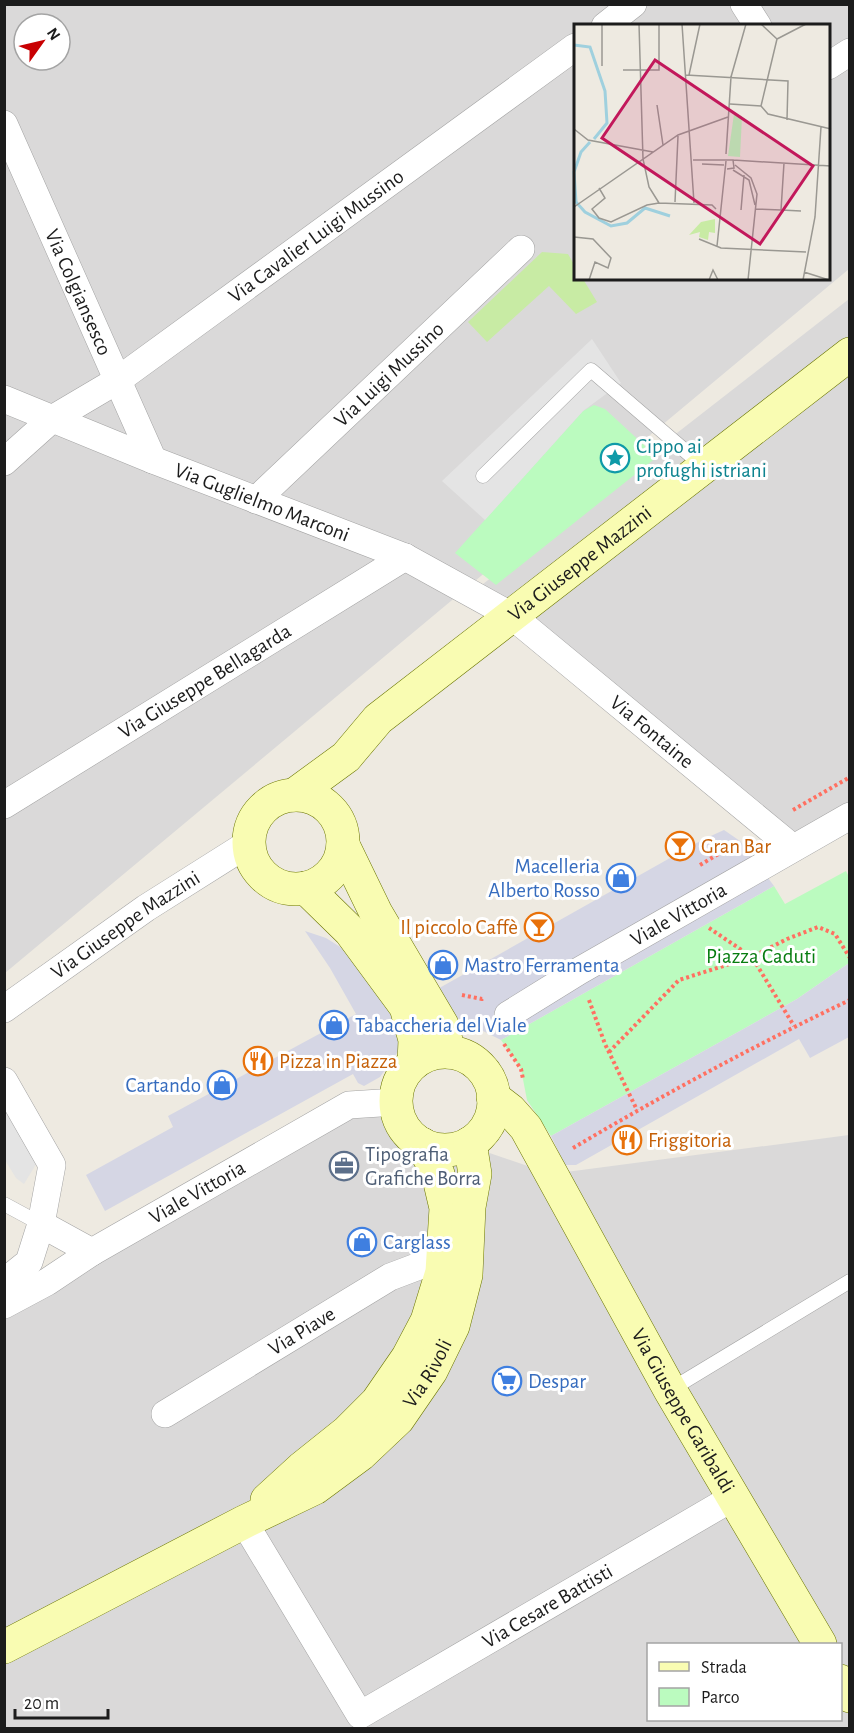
<svg xmlns="http://www.w3.org/2000/svg" width="854" height="1733" viewBox="0 0 854 1733" font-family="'Alegreya Sans',sans-serif">
  <style>
    .residential { fill: #dad9d9; fill-rule: evenodd }
    .grass { fill: #c8eba4 }
    .park { fill: #bbfbbf }
    .parking { fill: #e4e4e4 }
    .plaza { fill: #d5d6e4 }
    .lines { fill: none; stroke-linecap: round; stroke-linejoin: round }
    .lane-casing { stroke: #a3a3a3; stroke-width: 15 }
    .street-casing { stroke: #a3a3a3; stroke-width: 28 }
    .secondary-casing { stroke: #6a7501; stroke-width: 34 }
    .path { stroke: #ff7061; stroke-width: 4; stroke-dasharray: 3 3; stroke-linecap: butt }
    .lane { stroke: #fff; stroke-width: 14 }
    .street { stroke: #fff; stroke-width: 27 }
    .secondary { stroke: #f9fcb2; stroke-width: 33 }
    .labels { text-anchor: middle; stroke-width: 6; stroke-linejoin: round; paint-order: stroke }
    .street-label { font-size: 21px; fill: #1c1c1c; stroke: #fff }
    .culture-label { font-size: 21px; fill: #0d838f; stroke: #fff; text-anchor: start }
    .food-label { font-size: 21px; fill: #c56008; stroke: #fff; text-anchor: start }
    .shop-label { font-size: 21px; fill: #366cbe; stroke: #fff; text-anchor: start }
    .park-label { font-size: 21px; fill: #077d10; stroke: #fff }
    .service-label { font-size: 21px; fill: #4e5e75; stroke: #fff; text-anchor: start }
    .inset-river { fill: none; stroke: #9fd0de; stroke-width: 3 }
    .inset-road { fill: none; stroke: #9a9892; stroke-width: 1.5 }
    .view { fill: #c2185b; fill-opacity: 0.15; stroke: #c2185b; stroke-width: 3 }
    .inset-edge { fill: none; stroke: #1c1c1c; stroke-width: 3 }
  </style>
  <rect width="100%" height="100%" fill="#eeeae1"/>
  <!-- residential -->
  <g class="residential">
    <path d="M5,5H849V269L5,973ZM24,24H60V60H24ZM575,26H828V279H575Z"/>
    <path d="M849,299V816L793,848L483,584Z"/>
    <path d="M349,1105L551,1174L849,1135V1728H5V1317ZM648,1644H840V1720H648Z"/>
  </g>
  <!-- grass -->
  <path class="grass" d="M542,252L568,254L575,266V279H583L597,302L576,314L549,286L487,342L468,322Z"/>
  <!-- park -->
  <g class="park">
    <path d="M594,405L605,409L657,457L496,585L455,553L583,411Z"/>
    <path d="M846,871L849,877V963L797,999L551,1136L527,1100L521,1069L501,1040L774,886L785,904Z"/>
  </g>
  <!-- parking -->
  <g class="parking">
    <path d="M592,339L621,383L583,411L485,520L442,481Z"/>
    <path d="M5,1099L38,1161L24,1184L16,1178L5,1160Z"/>
  </g>
  <!-- plaza -->
  <g class="plaza">
    <path d="M724,830L740,841L774,886L501,1040L455,1017L434,991L702,840Z"/>
    <path d="M305,931L326,938L356,957L388,1004L398,1027L399,1050L380,1077L364,1086L358,1083L353,1074L105,1211L86,1175L173,1127L168,1116L356,1014L330,968Z"/>
    <path d="M849,963V1037L810,1058L799,1039L576,1165H565L551,1136L797,999Z"/>
  </g>
  <g class="lines">
    <!-- lane casing -->
    <g class="lane-casing">
      <g id="lane">
        <path d="M483,476L591,370L704,467"/>
        <path d="M4,1204L41,1224"/>
        <path d="M670,1390L850,1281"/>
      </g>
    </g>
    <!-- street casing -->
    <g class="street-casing">
      <g id="street">
        <path d="M744,4L758,26"/>
        <path d="M605,26L633,4"/>
        <path d="M828,66L850,52"/>
        <path id="s1" d="M4,124L153,460"/>
        <path id="s2" d="M4,399L153,460L405,557L512,616L793,848"/>
        <path id="s3" d="M4,462L52,419L118,380L575,47"/>
        <path id="s4" d="M256,500L521,249"/>
        <path id="s5" d="M4,805L405,557"/>
        <path id="s6" d="M4,1009L146,908L249,843"/>
        <path id="s7" d="M508,1015L579,971L850,816"/>
        <path d="M4,1081L52,1165L41,1224L29,1262L4,1282"/>
        <path d="M41,1224L92,1252"/>
        <path id="s8" d="M4,1305L47,1282L92,1252L349,1105L396,1102"/>
        <path id="s9" d="M165,1414L390,1277L443,1257"/>
        <path id="s10" d="M244,1522L360,1715L734,1497"/>
      </g>
    </g>
    <!-- secondary casing -->
    <g class="secondary-casing">
      <g id="secondary">
        <path id="s11" d="M294,795L346,757L378,719L850,354"/>
        <circle cx="296" cy="842" r="47"/>
        <path d="M343,845L376,913L442,1025L449,1052"/>
        <path d="M306,888L350,931L406,1007L415,1040L414,1062"/>
        <circle cx="445" cy="1101" r="49"/>
        <path id="s12" d="M493,1097L510,1110L526,1128L670,1390L820,1644"/>
        <path d="M267,1500L302,1468L347,1432L377,1402L408,1357L427,1321L442,1272L446,1208L438,1174L422,1144"/>
        <path id="s13" d="M4,1647L244,1522L315,1488L361,1454L398,1419L431,1371L453,1326L466,1275L469,1207L475,1174L470,1143"/>
        <path d="M840,1681L850,1696"/>
      </g>
    </g>
    <!-- path -->
    <g class="path">
      <path d="M793,810L850,777"/>
      <path d="M700,865L740,841"/>
      <path d="M709,928L752,957L794,1026"/>
      <path d="M462,995L482,999L484,997"/>
      <path d="M589,1000L605,1044L637,1110"/>
      <path d="M504,1044L521,1069L523,1079"/>
      <path d="M609,1052L679,980L752,957L787,939L818,927L835,934L850,958"/>
      <path d="M573,1148C663,1095 755,1045 850,1000"/>
    </g>
    <!-- lane -->
    <use href="#lane" class="lane"/>
    <!-- street -->
    <use href="#street" class="street"/>
    <!-- secondary -->
    <use href="#secondary" class="secondary"/>
  </g>
  <!-- icons -->
  <defs>
    <g id="sight-ring" transform="scale(1.5)"><circle r="9.5" fill="#fff" stroke="#0f9aa8" stroke-width="1.5"/><path d="M0-6L1.8-2.2L6-1.7L2.9 1.2L3.7 5.4L0 3.3L-3.7 5.4L-2.9 1.2L-6-1.7L-1.8-2.2Z" fill="#0f9aa8"/></g>
    <g id="bar-ring" transform="scale(1.5)"><circle r="9.5" fill="#fff" stroke="#e8710a" stroke-width="1.5"/><path d="M-6-5H6L.8 .8V4.5H3.5V6h-7V4.5H-.8V.8Z" fill="#e8710a"/></g>
    <g id="shop-ring" transform="scale(1.5)"><circle r="9.5" fill="#fff" stroke="#3f7fe0" stroke-width="1.5"/><path d="M-5-2.5h2.3a2.7 3.5 0 0 1 5.4 0H5L5.5 6h-11ZM-1.5-2.5h3a1.5 2.3 0 0 0-3 0Z" fill="#3f7fe0"/></g>
    <g id="restaurant-ring" transform="scale(1.5)"><circle r="9.5" fill="#fff" stroke="#e8710a" stroke-width="1.5"/><path d="M-5-6h1v4h1v-4h1v4h1v-4h1v5L-1.5 .5V6h-2V.5L-5-1ZM5-6V6H3V1.5H1.5Q1.5-4 5-6Z" fill="#e8710a"/></g>
    <g id="office-ring" transform="scale(1.5)"><circle r="9.5" fill="#fff" stroke="#5c6f8a" stroke-width="1.5"/><path d="M-6-3h4V-5.5h4V-3h4V5H-6ZM-1-4.5V-3h2v-1.5ZM-6 0V1H6V0Z" fill="#5c6f8a"/></g>
    <g id="supermarket-ring" transform="scale(1.5)"><circle r="9.5" fill="#fff" stroke="#3f7fe0" stroke-width="1.5"/><path d="M-6-5.5h2.5l.6 2H6L4.5 2H-2.5L-4.4-4H-6ZM-1.5 3.2a1.3 1.3 0 1 0 .1 0ZM3 3.2a1.3 1.3 0 1 0 .1 0Z" fill="#3f7fe0"/></g>
  </defs>
  <g fill-rule="evenodd">
    <use href="#sight-ring" x="615" y="458"/>
    <use href="#bar-ring" x="680" y="846"/>
    <use href="#shop-ring" x="621" y="878"/>
    <use href="#bar-ring" x="539" y="927"/>
    <use href="#shop-ring" x="443" y="965"/>
    <use href="#shop-ring" x="334" y="1025"/>
    <use href="#restaurant-ring" x="258" y="1061"/>
    <use href="#shop-ring" x="222" y="1085"/>
    <use href="#restaurant-ring" x="627" y="1140"/>
    <use href="#office-ring" x="344" y="1166"/>
    <use href="#shop-ring" x="362" y="1242"/>
    <use href="#supermarket-ring" x="507" y="1381"/>
  </g>
  <g class="labels">
    <!-- street labels -->
    <g class="street-label">
      <text dy="7" stroke="none"><textPath href="#s3" startOffset="386">Via Cavalier Luigi Mussino</textPath></text>
      <text dy="7" stroke="none"><textPath href="#s1" startOffset="184">Via Colgiansesco</textPath></text>
      <text dy="7" stroke="none"><textPath href="#s4" startOffset="183">Via Luigi Mussino</textPath></text>
      <text dy="7" stroke="none"><textPath href="#s2" startOffset="278">Via Guglielmo Marconi</textPath></text>
      <text dy="7" stroke="none"><textPath href="#s11" startOffset="369">Via Giuseppe Mazzini</textPath></text>
      <text dy="7" stroke="none"><textPath href="#s5" startOffset="236">Via Giuseppe Bellagarda</textPath></text>
      <text dy="7" stroke="none"><textPath href="#s2" startOffset="735">Via Fontaine</textPath></text>
      <text dy="7" stroke="none"><textPath href="#s7" startOffset="198">Viale Vittoria</textPath></text>
      <text dy="7" stroke="none"><textPath href="#s6" startOffset="148">Via Giuseppe Mazzini</textPath></text>
      <text dy="7" stroke="none"><textPath href="#s8" startOffset="224">Viale Vittoria</textPath></text>
      <text dy="7" stroke="none"><textPath href="#s9" startOffset="160">Via Piave</textPath></text>
      <text dy="7" stroke="none"><textPath href="#s13" startOffset="512">Via Rivoli</textPath></text>
      <text dy="7" stroke="none"><textPath href="#s12" startOffset="369">Via Giuseppe Garibaldi</textPath></text>
      <text dy="7" stroke="none"><textPath href="#s10" startOffset="442">Via Cesare Battisti</textPath></text>
    </g>
    <!-- culture labels -->
    <g class="culture-label">
      <text x="636" y="453">Cippo ai<tspan x="636" dy="24">profughi istriani</tspan></text>
    </g>
    <!-- food labels -->
    <g class="food-label">
      <text x="701" y="853">Gran Bar</text>
      <text x="518" y="934" text-anchor="end">Il piccolo Caffè</text>
      <text x="279" y="1068">Pizza in Piazza</text>
      <text x="648" y="1147">Friggitoria</text>
    </g>
    <!-- shop labels -->
    <g class="shop-label">
      <text x="600" y="873" text-anchor="end">Macelleria<tspan x="600" dy="24">Alberto Rosso</tspan></text>
      <text x="464" y="972">Mastro Ferramenta</text>
      <text x="355" y="1032">Tabaccheria del Viale</text>
      <text x="201" y="1092" text-anchor="end">Cartando</text>
      <text x="383" y="1249">Carglass</text>
      <text x="528" y="1388">Despar</text>
    </g>
    <!-- park labels -->
    <g class="park-label">
      <text x="761" y="963">Piazza Caduti</text>
    </g>
    <!-- service labels -->
    <g class="service-label">
      <text x="365" y="1161">Tipografia<tspan x="365" dy="24">Grafiche Borra</tspan></text>
    </g>
  </g>
  <!-- overview -->
  <g transform="translate(574 24)">
    <rect width="256" height="256" fill="#eeeae1"/>
    <path d="M141,195V209L135,208L134,216L125,213L126,208L115,211L127,198Z" fill="#c8eba4"/>
    <path d="M160,90L168,92L166,133L154,132Z" fill="#bbfbbf"/>
    <path class="inset-river" d="M0,21L16,23L31,67L33,99L20,115M16,118L7,128L0,148L2,178L11,188L37,202L53,199L71,184L96,192"/>
    <path class="inset-road" d="M28,0V42M65,0L69,135L75,163L85,179M108,0L120,179M187,0L203,15M203,15L232,0M49,46H85V0M112,51L214,57L213,96M115,51L126,0M156,80L187,82L194,90L257,105M83,81L89,121M187,82L203,15M0,105L14,116L79,128M152,130L157,53L172,0M119,136H159L160,144L153,145M159,136L257,142M128,140L150,141M161,141L177,154L183,170L174,256M159,146L175,156L181,181M25,164L31,174L18,185L25,194L37,198L73,181L85,179L138,181L142,185M101,178L104,112M0,183L104,111L154,93M182,185L207,186L210,139M167,186L170,151M207,186L227,187M0,213L19,215L37,234L34,244L21,238L15,256M125,215L147,224L232,228M143,222L152,137M230,248L255,256M135,256L139,246L144,256M229,256L241,193L247,103"/>
    <path class="view" d="M81,36L239,142L186,220L28,114Z"/>
    <rect width="256" height="256" class="inset-edge"/>
  </g>
  <!-- border -->
  <rect width="854" height="1733" fill="none" stroke="#1c1c1c" stroke-width="12"/>
  <!-- legend -->
  <rect x="647" y="1643" width="195" height="78" fill="#ffffff" stroke="#a4a4a4" stroke-width="1.5"/>
  <rect x="659" y="1662" width="30" height="9" fill="#f9fcb2" stroke="#a4a4a4" stroke-width="1.5"/>
  <text x="701" y="1673" font-size="18" fill="#1c1c1c">Strada</text>
  <rect x="659" y="1688" width="30" height="18" fill="#bbfbbf" stroke="#a4a4a4" stroke-width="1.5"/>
  <text x="701" y="1703" font-size="18" fill="#1c1c1c">Parco</text>
  <!-- north arrow -->
  <g transform="translate(42 42) rotate(56)"><circle r="28" fill="#ffffff" stroke="#a4a4a4" stroke-width="1.5"/>
  <path d="M0-4.5L10 22L0 15L-10 22Z" fill="#c80002"/>
  <text y="-9" font-size="16" font-weight="bold" text-anchor="middle" fill="#1c1c1c">N</text>
  </g>
  <!-- scale -->
  <path d="M15 1709v9h93v-9" fill="none" stroke="#1c1c1c" stroke-width="3"/>
  <text x="24" y="1709" font-size="18" fill="#1c1c1c" stroke="#ffffff" stroke-width="4.5" paint-order="stroke">20 m</text>
</svg>
